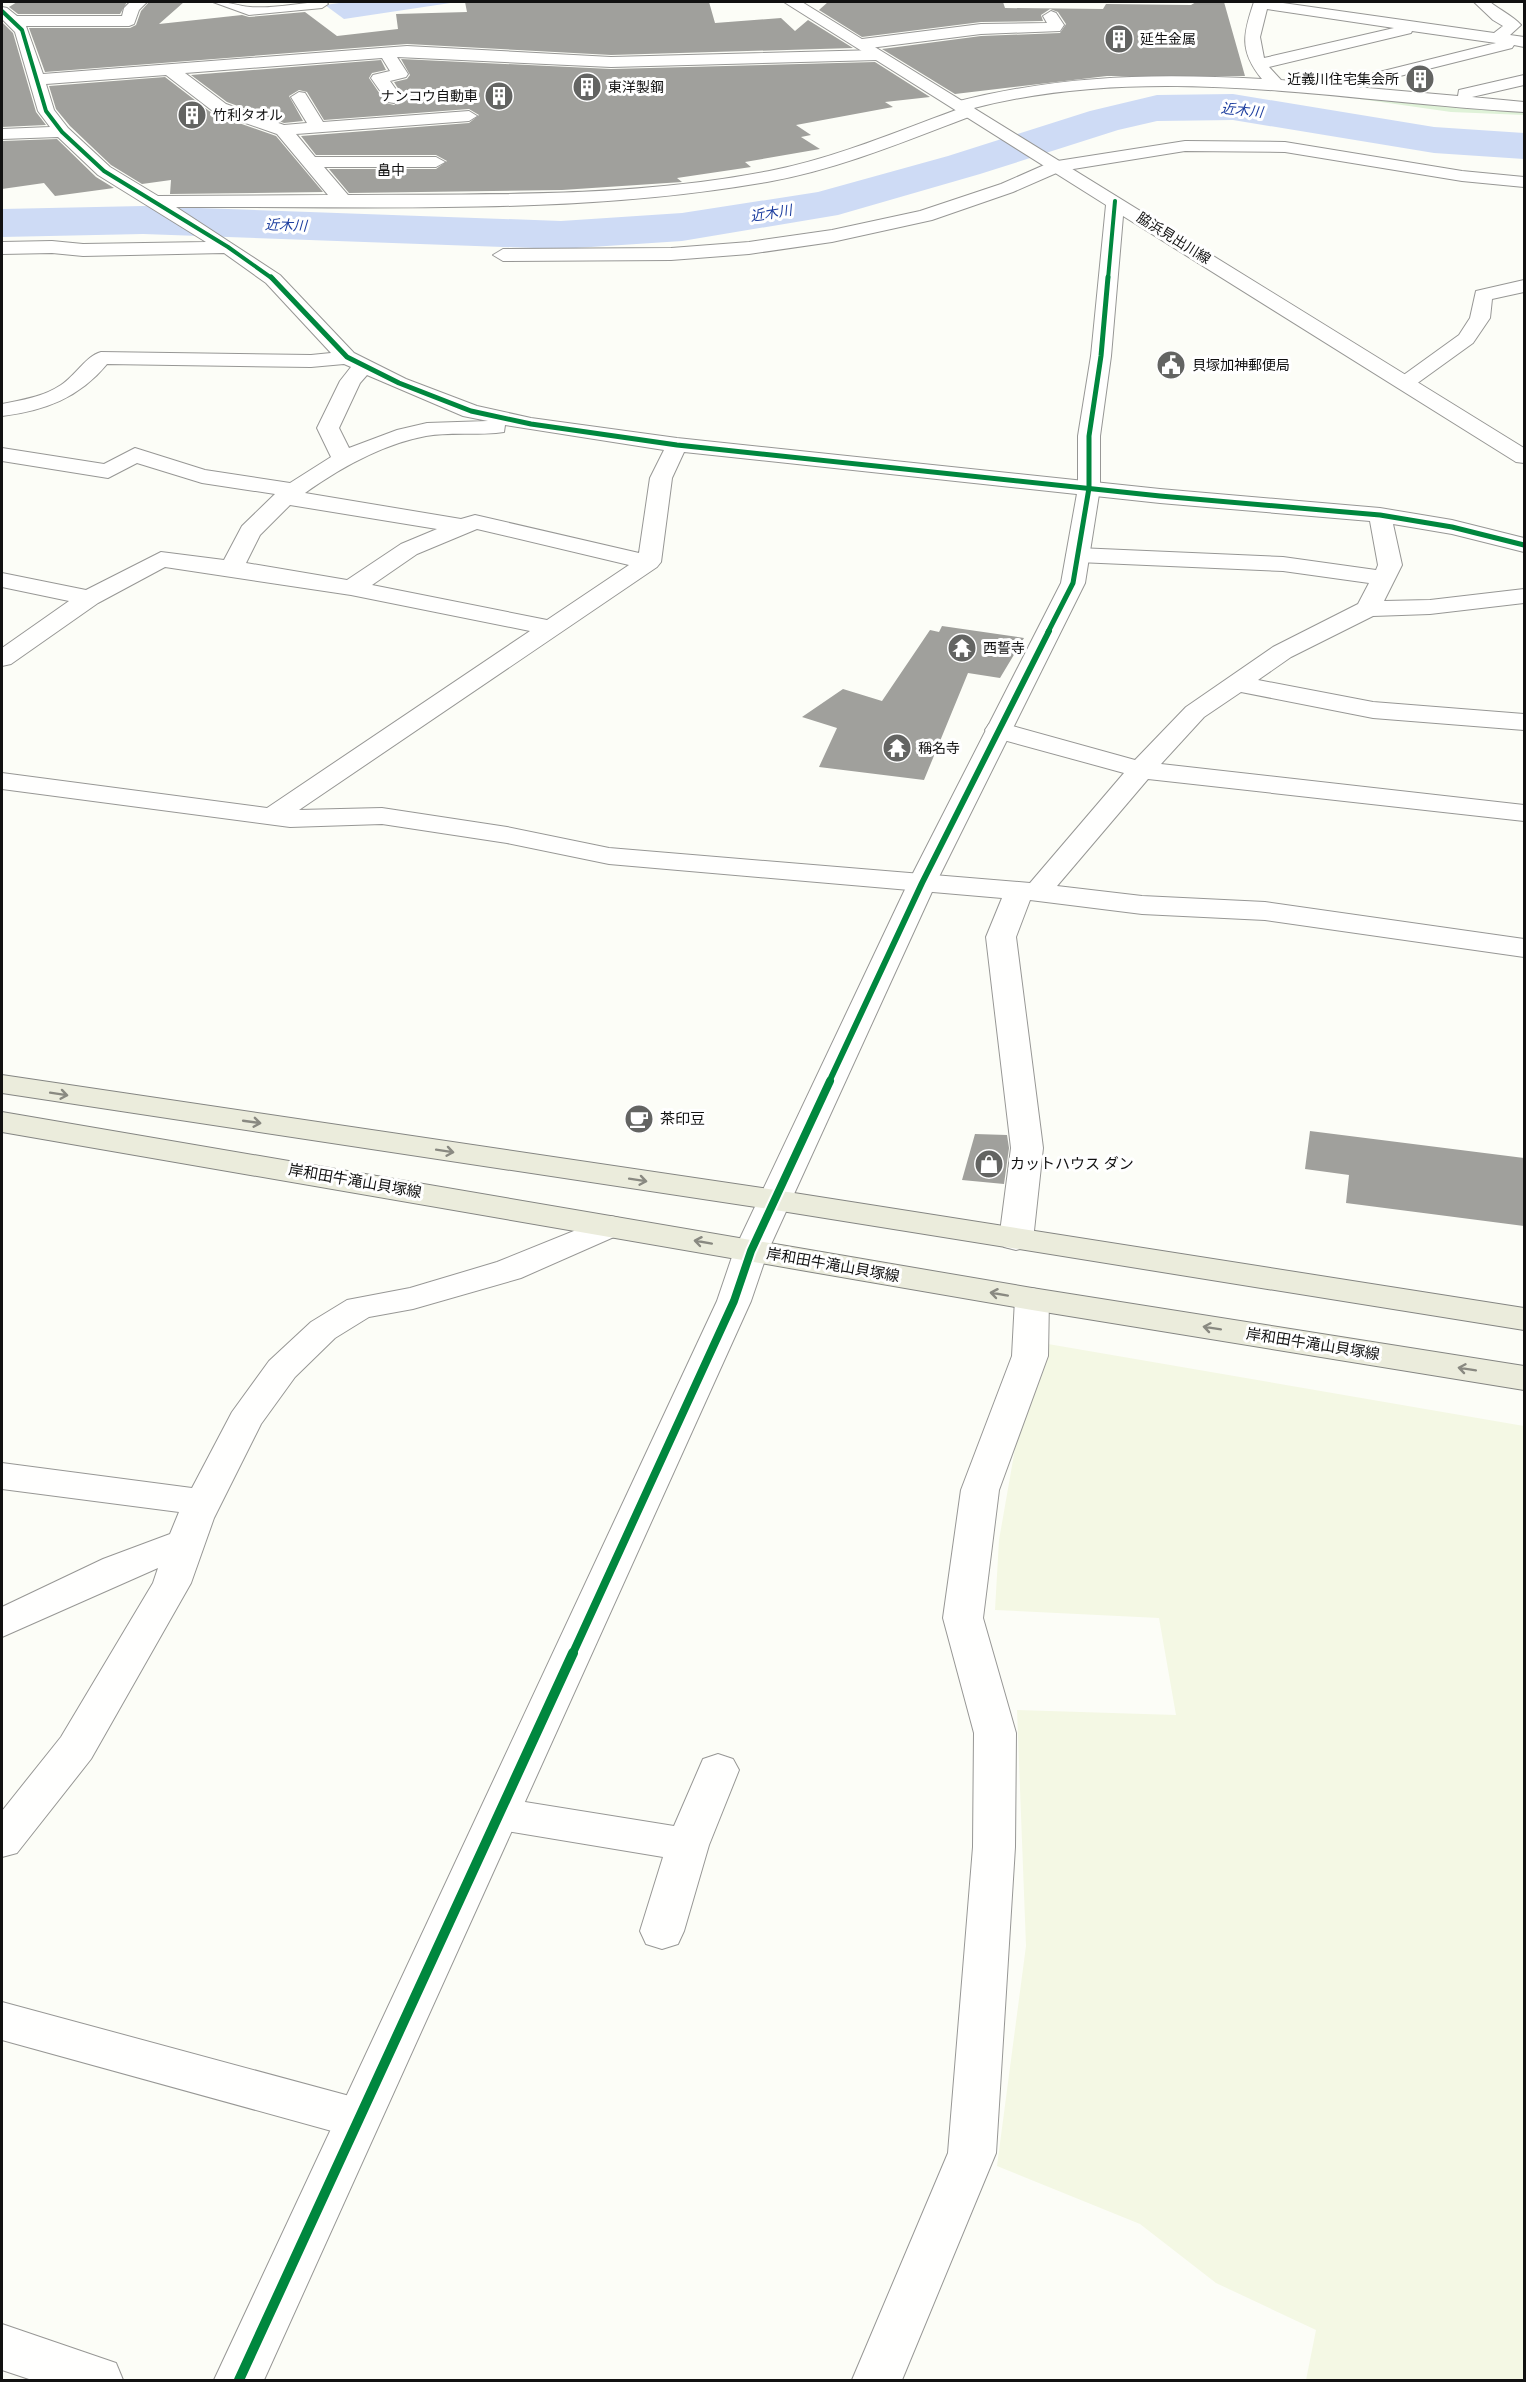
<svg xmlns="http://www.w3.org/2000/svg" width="1526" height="2382" viewBox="0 0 1526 2382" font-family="'Playfair Display','Noto Sans JP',serif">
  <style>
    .farmland { fill: #f4f8e4 }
    .green { fill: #dff2d8 }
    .water { fill: #cedbf5 }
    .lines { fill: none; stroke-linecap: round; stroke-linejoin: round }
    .river { fill: #cedbf5; fill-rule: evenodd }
    .building { fill: #a0a09c }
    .service-casing { stroke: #979795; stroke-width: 2 }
    .minor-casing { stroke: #979795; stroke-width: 2 }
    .tertiary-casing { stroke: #979795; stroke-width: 2 }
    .primary-casing { stroke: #848582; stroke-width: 2 }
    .service { fill: #fffffe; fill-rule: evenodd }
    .minor { fill: #fffffe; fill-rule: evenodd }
    .tertiary { fill: #fffffe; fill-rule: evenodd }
    .primary { fill: #ebecdc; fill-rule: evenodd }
    .cycleway-far4-casing { stroke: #fff; stroke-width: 6 }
    .cycleway-far3-casing { stroke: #fff; stroke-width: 8 }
    .cycleway-far2-casing { stroke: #fff; stroke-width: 9 }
    .cycleway-far1-casing { stroke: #fff; stroke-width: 12 }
    .cycleway-casing { stroke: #fff; stroke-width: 14 }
    .cycleway-far4 { stroke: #00873e; stroke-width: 4 }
    .cycleway-far3 { stroke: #00873e; stroke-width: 5 }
    .cycleway-far2 { stroke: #00873e; stroke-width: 6 }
    .cycleway-far1 { stroke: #00873e; stroke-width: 8 }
    .cycleway { stroke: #00873e; stroke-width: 10 }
    .oneway { stroke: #898981 }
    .labels { text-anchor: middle; stroke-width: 6; stroke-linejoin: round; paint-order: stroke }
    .far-poi-label { font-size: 14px; fill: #111; stroke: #fff; text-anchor: start }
    .far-water-label { font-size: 14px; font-style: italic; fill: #1d3e9f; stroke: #fff }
    .far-neighbourhood-label { font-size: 14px; fill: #111; stroke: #fff }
    .far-street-label { font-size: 14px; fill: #111; stroke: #fff }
    .poi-label { font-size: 15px; fill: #111; stroke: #fff; text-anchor: start }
    .street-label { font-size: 15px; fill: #111; stroke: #fff }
  </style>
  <rect width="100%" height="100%" fill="#fcfdf7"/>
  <!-- farmland -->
  <path class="farmland" d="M1048,1344L1524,1426V2380H1306L1316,2330L1216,2283L1140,2224L997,2166L1026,1946L1017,1710L1176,1715L1159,1618L995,1610L999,1540L1016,1443Z"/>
  <!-- green -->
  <path class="green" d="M1332,95L1524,109V115L1451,112Z"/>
  <!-- water -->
  <path class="water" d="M346,2H457L344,19L325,5Z"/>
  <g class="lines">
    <!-- river -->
    <path class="river" d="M1233,94L1434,127L1524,133V159L1434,153L1233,120L1157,121L1118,130L980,174L838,215L682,241L561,249L143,234L2,237V209L143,206L561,221L682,213L818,192L948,156L1090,111L1157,95Z"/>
  </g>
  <!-- building -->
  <g class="building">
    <path d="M17,2H127L120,14H18L9,7Z"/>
    <path d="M149,2H184L159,24L242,15L249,17L305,12L337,36L398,29L396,14L467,12L465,2H709L715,23L781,18L795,31L808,20L853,48L611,55L407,44L45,72L29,28H130L136,25L141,11Z"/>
    <path d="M828,2H1003L1005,8L1103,9L1106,4L1191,5L1196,2H1224L1245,76H1107L955,94L882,49L981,36L1060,33L1066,24L1058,12L1050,9L1041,15L1043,21L981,22L862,37L819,10Z"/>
    <path d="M2,22L13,33L36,112L46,125L2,127Z"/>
    <path d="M401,59L611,69L875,62L930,97L885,102L893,107L796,125L811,135L801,137L820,149L745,162L751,167L677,178L682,182L562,190L349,193L329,169H436L447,161L436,155H316L301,136L469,123L479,115L469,109L324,120L307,92L299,90L289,96L303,121L284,123L227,102L191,75L381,60L386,70L372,73L369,78L386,103L394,105L404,98L394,82L407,79L410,75Z"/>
    <path d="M165,77L213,114L276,136L323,192L170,194L171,180L142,184L111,165L70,126L56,109L49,86Z"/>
    <path d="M57,139L96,177L114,188L55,196L44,183L2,189V141Z"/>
    <path d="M942,626L1024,638L1000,678L968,673L924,780L819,767L837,728L802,717L843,689L882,701L930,630L939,632Z"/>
    <path d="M1310,1131L1524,1158V1226L1346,1203L1349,1175L1305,1169Z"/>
    <path d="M975,1134L1007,1135L1009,1148L1004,1184L962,1180Z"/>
  </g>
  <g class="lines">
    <!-- service casing -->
    <g class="service-casing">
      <path id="service" d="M213,2C227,1 237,6 250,7C275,9 301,2 326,2L328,4L322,8L249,15Z"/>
    </g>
    <!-- minor casing -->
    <g class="minor-casing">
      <g id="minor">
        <path d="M130,2H147L139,10L134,24L129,26H26L43,74L407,46L611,57L878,50L886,55L878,60L611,67L397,57L408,74L406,77L390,81L402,98L394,103L388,102L371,78L373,75L390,71L382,58L185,73L226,104L284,125L307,123L291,97L299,92L305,93L323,122L469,111L477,116L469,121L296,134L315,157H436L445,162L436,167H324L348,195C489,194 635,198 774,170C837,157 896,132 956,110L953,106L955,102C1062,75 1152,73 1262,79C1239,51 1243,34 1254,2H1276L1494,33L1503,26L1493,20L1474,2H1490C1500,10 1513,16 1521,25L1510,35L1524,37V47L1514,45L1512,48L1356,87L1458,96L1459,90L1524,75V85L1472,97L1524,102V112C1341,102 1156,61 974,108L976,111L974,115C908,140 842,168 772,181C577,216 374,206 176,207L280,275L354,353L406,379L477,406L531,418L677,438L1160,489L1380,508L1452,520L1524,538V552L1452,534L1393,524L1402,565L1384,601L1430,600L1524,589V603L1430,614L1373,616L1291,657L1258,680L1373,702L1524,714V730L1373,718L1241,692L1204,717L1161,764L1524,805V821L1148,779L1057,886L1142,896L1265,902L1524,939V957L1265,920L1142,914L1030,900L1016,937L1043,1148L1033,1240L1028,1247L1016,1250L1004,1247L999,1240L1011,1148L986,937L1002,898L609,864L507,843L382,824L290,827L2,789V773L267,808L530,631L351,595L165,567L98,603L11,664L2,666V648L69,601L2,587V573L86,590L161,552L224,560L242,526L275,494L202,483L137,463L108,478L2,461V448L104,464L135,448L205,470L290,483L331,457L317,428L340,381L351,367L344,364L311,367L107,364C79,398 44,411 2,416V404C22,400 43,397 61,385C75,376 86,356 101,352L311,355L331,353L266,283L224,253L83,256L52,253L2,254V242L52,241L83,244L206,242L98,175L58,137L2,139V129L50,127L38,111L15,32L2,19V7L7,8L17,16H122L124,8ZM1267,9L1394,28L1264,58L1260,37ZM1412,31L1496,43L1343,81L1342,86L1281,80L1269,67L1411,33ZM166,75L214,112L277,134L328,195L158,196L110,167L68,128L54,110L46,84ZM367,375L463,416L488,421L427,423L397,430L349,448L339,428L360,383ZM505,425L664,450L650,478L639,553L475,515L461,519L305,493C340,468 383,444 426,436C449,432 473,435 496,433L504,432ZM684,452L1160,503L1370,521L1378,565L1376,570L1283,557L1078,548L1070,550L1066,555L1070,560L1078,562L1283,571L1369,583L1358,604L1273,647L1186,707L1135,760L998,722L989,724L985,730L989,736L1124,773L1030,883L609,848L507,827L382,808L299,810L657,567L661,562L672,478ZM290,505L437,529L401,544L347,580L246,563L260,535ZM477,529L629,565L547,620L372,585L417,554Z"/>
        <path d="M1051,11L1056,13L1064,25L1060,31L981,34L862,49L854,44L862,39L981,24L1047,23L1043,16Z"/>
        <path d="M1185,141L1285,142L1462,171L1524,177V187L1462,181L1285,152L1185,151L1061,171L1013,192L932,220L832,242L749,254L671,260L503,261L493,255L503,249L671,248L749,242L832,230L920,211L1001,184L1051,162Z"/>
        <path d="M1524,280V292L1492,299L1490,318L1473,343L1412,387H1398L1395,383L1398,379L1459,335L1470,318L1476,291Z"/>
        <path d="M611,1216L623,1219L628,1226L623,1233L521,1278L413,1309L369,1317L335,1338L295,1377L261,1424L214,1518L191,1583L91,1759L17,1853L2,1857V1811L61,1737L153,1583L158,1568L2,1637V1607L103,1559L170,1534L179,1512L2,1489V1463L192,1488L232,1412L269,1361L311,1322L347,1300L410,1288L497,1262Z"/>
        <path d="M1032,1288L1044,1291L1049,1299L1048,1356L999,1490L983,1618L1016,1733L1015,1847L996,2153L902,2380H852L948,2153L973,1847L974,1733L943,1618L961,1490L1012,1356L1015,1299L1020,1291Z"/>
        <path d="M718,1754L733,1759L739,1770L709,1845L684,1931L678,1944L662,1949L646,1944L640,1931L663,1857L500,1830L485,1826L479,1814L485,1802L500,1798L674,1826L703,1759Z"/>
        <path d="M2,2002L357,2098L374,2104L380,2118L374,2132L357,2138L2,2040Z"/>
        <path d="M2,2324L116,2363L123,2380H32L2,2370Z"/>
      </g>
    </g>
    <!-- tertiary casing -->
    <g class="tertiary-casing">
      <path id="tertiary" d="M784,2H802L1524,448V463L1516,462L1123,216L1111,356L1100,436V488L1085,583L936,883L768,1251L751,1301L264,2380H214L717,1301L734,1251L908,883L1061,583L1078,488V436L1091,356L1106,205Z"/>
    </g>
    <!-- primary casing -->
    <g class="primary-casing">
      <g id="primary">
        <path d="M2,1075L775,1190L1524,1308V1330L775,1210L2,1093Z"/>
        <path d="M2,1112L1032,1288L1524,1366V1390L1032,1310L2,1132Z"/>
      </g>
    </g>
    <!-- service -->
    <use href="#service" class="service"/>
    <!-- minor -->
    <use href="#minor" class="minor"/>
    <!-- tertiary -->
    <use href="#tertiary" class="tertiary"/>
    <!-- primary -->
    <use href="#primary" class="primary"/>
    <!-- cycleway-far4 casing -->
    <g class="cycleway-far4-casing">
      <g id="cycleway-far4">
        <path d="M2,11L22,30L46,111L62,132L104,171L228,247L273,279"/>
        <path d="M1108,279L1115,201"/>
      </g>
    </g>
    <!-- cycleway-far3 casing -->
    <g class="cycleway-far3-casing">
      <g id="cycleway-far3">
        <path d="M271,277L347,357L399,383L471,411L531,424L677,445L1160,496L1380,515L1452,527L1524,545"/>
        <path d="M1048,632L1073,583L1089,488V436L1101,356L1108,277"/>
      </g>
    </g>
    <!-- cycleway-far2 casing -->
    <g class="cycleway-far2-casing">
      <path id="cycleway-far2" d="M829,1082L922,883L1049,631"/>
    </g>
    <!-- cycleway-far1 casing -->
    <g class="cycleway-far1-casing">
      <path id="cycleway-far1" d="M572,1655L734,1301L751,1251L830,1081"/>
    </g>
    <!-- cycleway casing -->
    <g class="cycleway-casing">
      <path id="cycleway" d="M239,2380L573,1653"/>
    </g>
    <!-- cycleway-far4 -->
    <use href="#cycleway-far4" class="cycleway-far4"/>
    <!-- cycleway-far3 -->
    <use href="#cycleway-far3" class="cycleway-far3"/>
    <!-- cycleway-far2 -->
    <use href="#cycleway-far2" class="cycleway-far2"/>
    <!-- cycleway-far1 -->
    <use href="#cycleway-far1" class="cycleway-far1"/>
    <!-- cycleway -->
    <use href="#cycleway" class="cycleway"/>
  </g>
  <!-- one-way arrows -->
  <defs><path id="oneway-shaft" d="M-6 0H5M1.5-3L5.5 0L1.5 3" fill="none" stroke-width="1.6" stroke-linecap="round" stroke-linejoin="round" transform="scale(1.5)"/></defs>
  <g class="oneway">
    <use href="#oneway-shaft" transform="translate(59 1094) rotate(9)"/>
    <use href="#oneway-shaft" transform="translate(252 1122) rotate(8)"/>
    <use href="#oneway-shaft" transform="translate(445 1151) rotate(9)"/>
    <use href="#oneway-shaft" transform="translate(638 1180) rotate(9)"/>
    <use href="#oneway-shaft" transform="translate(703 1242) rotate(-170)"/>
    <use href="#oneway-shaft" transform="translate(999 1294) rotate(-170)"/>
    <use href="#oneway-shaft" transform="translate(1212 1328) rotate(-171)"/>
    <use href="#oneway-shaft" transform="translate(1467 1369) rotate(-171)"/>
  </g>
  <!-- icons -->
  <defs>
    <g id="building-disc" transform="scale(1.5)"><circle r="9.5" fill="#636462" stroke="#fff"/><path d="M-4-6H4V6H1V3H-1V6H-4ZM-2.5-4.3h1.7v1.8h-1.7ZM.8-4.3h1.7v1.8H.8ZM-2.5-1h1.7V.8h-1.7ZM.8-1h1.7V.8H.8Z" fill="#fff"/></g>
    <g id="civic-disc" transform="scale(1.5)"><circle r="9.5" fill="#636462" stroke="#fff"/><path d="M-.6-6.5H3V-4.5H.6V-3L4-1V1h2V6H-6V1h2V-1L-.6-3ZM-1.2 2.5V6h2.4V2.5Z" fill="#fff"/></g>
    <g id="temple-disc" transform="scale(1.5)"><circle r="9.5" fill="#636462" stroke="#fff"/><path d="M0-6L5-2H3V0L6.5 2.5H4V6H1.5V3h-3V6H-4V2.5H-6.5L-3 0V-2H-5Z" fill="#fff"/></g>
    <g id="cafe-disc" transform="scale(1.5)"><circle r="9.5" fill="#636462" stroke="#fff"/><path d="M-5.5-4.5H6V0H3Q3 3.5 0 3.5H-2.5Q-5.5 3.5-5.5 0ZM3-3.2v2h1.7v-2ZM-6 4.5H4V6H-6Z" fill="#fff"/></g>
    <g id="shop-disc" transform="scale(1.5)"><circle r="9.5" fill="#636462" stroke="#fff"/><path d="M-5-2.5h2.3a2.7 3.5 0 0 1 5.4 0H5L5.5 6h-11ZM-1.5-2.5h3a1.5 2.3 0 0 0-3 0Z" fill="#fff"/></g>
  </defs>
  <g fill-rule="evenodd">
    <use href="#building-disc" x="1119" y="39"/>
    <use href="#building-disc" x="1420" y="79"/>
    <use href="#building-disc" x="587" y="87"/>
    <use href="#building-disc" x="499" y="96"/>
    <use href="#building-disc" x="192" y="115"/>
    <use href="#civic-disc" x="1171" y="365"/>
    <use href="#temple-disc" x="962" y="648"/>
    <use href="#temple-disc" x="897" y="748"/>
    <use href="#cafe-disc" x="639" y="1119"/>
    <use href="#shop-disc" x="989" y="1164"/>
  </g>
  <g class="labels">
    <!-- far-poi labels -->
    <g class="far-poi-label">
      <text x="1140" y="44">延生金属</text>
      <text x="1399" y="84" text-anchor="end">近義川住宅集会所</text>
      <text x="608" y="92">東洋製鋼</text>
      <text x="478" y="101" text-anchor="end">ナンコウ自動車</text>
      <text x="213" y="120">竹利タオル</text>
      <text x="1192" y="370">貝塚加神郵便局</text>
      <text x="983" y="653">西誓寺</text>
      <text x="918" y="753">稱名寺</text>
    </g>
    <!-- far-water labels -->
    <g class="far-water-label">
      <text transform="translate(1242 110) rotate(6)" y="5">近木川</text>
      <text transform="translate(771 213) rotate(-9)" y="5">近木川</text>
      <text transform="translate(286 225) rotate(2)" y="5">近木川</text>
    </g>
    <!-- far-neighbourhood labels -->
    <g class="far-neighbourhood-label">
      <text x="391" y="175">畠中</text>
    </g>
    <!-- far-street labels -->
    <g class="far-street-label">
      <text transform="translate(1174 238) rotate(32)" y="5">脇浜見出川線</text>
    </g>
    <!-- poi labels -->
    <g class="poi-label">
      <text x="660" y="1124">茶印豆</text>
      <text x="1010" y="1169">カットハウス ダン</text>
    </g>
    <!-- street labels -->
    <g class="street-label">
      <text transform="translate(355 1181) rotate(10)" y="5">岸和田牛滝山貝塚線</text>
      <text transform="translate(833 1265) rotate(10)" y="5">岸和田牛滝山貝塚線</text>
      <text transform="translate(1313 1344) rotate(9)" y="5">岸和田牛滝山貝塚線</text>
    </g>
  </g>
  <!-- border -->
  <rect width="1526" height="2382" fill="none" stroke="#111111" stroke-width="6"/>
</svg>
